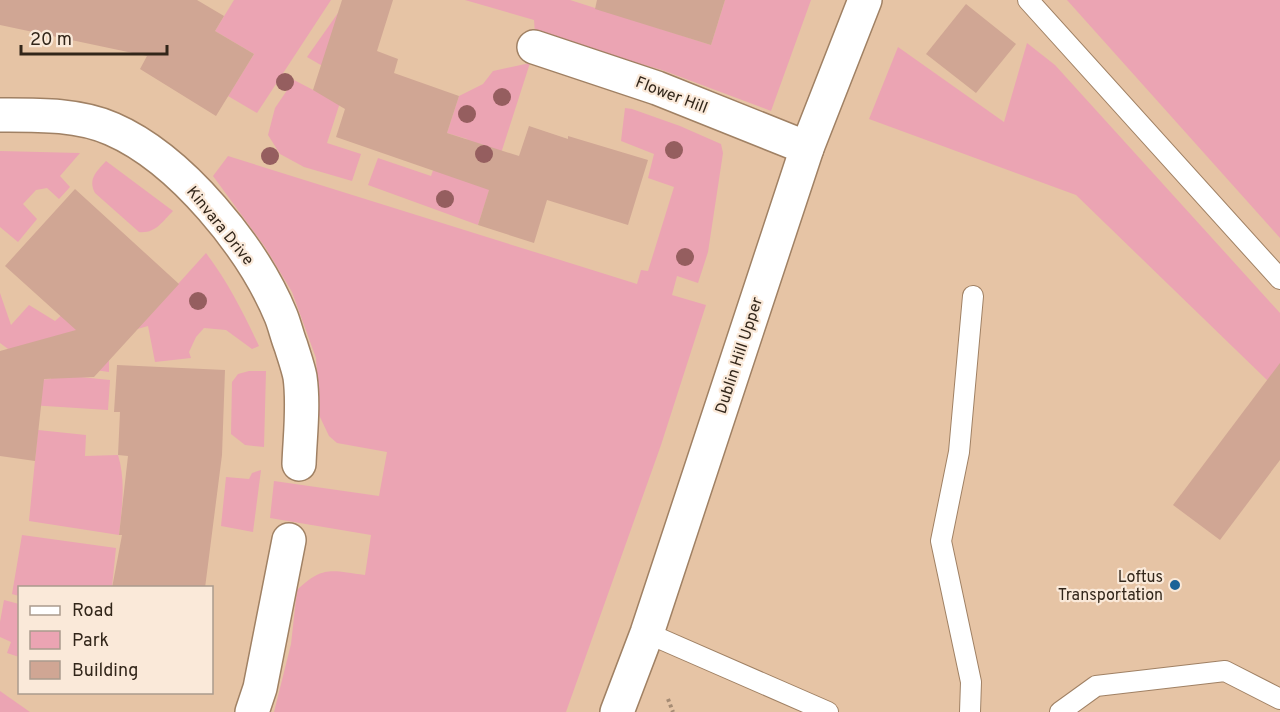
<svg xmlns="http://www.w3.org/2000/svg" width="1280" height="712" viewBox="0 0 1280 712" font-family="Overpass,sans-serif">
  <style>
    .green { fill: #eba4b3 }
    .building { fill: #d0a694 }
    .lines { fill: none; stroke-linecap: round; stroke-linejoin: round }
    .service-casing { stroke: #a08164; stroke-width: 22 }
    .minor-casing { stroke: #a08164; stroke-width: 36 }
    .tertiary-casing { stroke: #a08164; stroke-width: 36 }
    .path { stroke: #a68c74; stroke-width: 4; stroke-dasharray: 3 3; stroke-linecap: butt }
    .service { stroke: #fff; stroke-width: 20 }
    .minor { stroke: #fff; stroke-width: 33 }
    .tertiary { stroke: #fff; stroke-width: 33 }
    .tree { fill: #955e5f }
    .poi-dot { fill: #1b6397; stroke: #fae9d9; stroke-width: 2 }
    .labels { text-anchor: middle; stroke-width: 4.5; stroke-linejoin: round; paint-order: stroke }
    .street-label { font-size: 16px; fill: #32261a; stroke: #fae9d9 }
    .poi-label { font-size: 16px; fill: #32261a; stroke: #fae9d9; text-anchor: end }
  </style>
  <rect width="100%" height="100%" fill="#e6c4a5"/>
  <!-- green -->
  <g class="green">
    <path d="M234,0H331L257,113L228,96L254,54L215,31Z"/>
    <path d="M465,0H570L711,45L725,0H811L771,111L662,70L535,34L534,20Z"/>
    <path d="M1067,0H1280V238Z"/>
    <path d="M338,13L366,22L327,143L361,154L352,181L304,167L280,154L268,135L275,108L294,80L319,93L331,71L307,57Z"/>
    <path d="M1027,43L1055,65L1280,313V389L1267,380L1076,195L869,119L898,47L1004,122Z"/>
    <path d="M530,63L478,225L368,185L378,158L431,176L436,162L469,147L467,139L447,133L459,96L483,84L493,71Z"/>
    <path d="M625,108L632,109L680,126L721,144L723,153L708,252L698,283L677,276L672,295L706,305L661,445L566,712H274L291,644L297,590C324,565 331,571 365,575L371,535L270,518L274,481L379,496L387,452L337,443L329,436L319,415L316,358L292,292L265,247L213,176L228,156L637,284L641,270L648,271L674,187L648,178L654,154L621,141Z"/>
    <path d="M0,151L80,153L60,176L70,187L59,199L47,188L36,190L23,204L37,219L18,242L0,227Z"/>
    <path d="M106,161L173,211C162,222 155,234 139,232L95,193C88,179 96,172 106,161Z"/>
    <path d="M206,253C228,282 244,314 259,346L252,349L226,330L204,328L196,337L189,352L191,358L155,362L148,326L109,337V372L23,360L0,343V293L11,325L29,305L55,321L82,297L150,315Z"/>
    <path d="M249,371H266L264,447L245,445L231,434L232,382L238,374Z"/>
    <path d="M51,374L110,380L108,410L14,404L18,381L51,379Z"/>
    <path d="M38,430L86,435L85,456L118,455C126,481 122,508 119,535L29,521Z"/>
    <path d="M261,470L253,532L221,526L226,477L249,479L252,473Z"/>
    <path d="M22,535L116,548L112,587L20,588L19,596L12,594Z"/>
    <path d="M4,600L19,604V657L7,653L11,642L0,637V622Z"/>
    <path d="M0,691L30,712H0Z"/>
  </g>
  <!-- building -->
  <g class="building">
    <path d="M0,0H197L224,16L215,31L254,54L216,116L140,69L147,56L0,25Z"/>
    <path d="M342,0H393L377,51L398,59L394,73L459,96L447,133L519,156L529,126L568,139V136L648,160L628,225L547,200L534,243L478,225L489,190L336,137L345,109L313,90Z"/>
    <path d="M597,0H725L711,45L595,9Z"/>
    <path d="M966,4L1016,44L976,93L926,54Z"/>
    <path d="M75,189L179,284L94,377L44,379L35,461L0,456V351L76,330L5,266Z"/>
    <path d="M1280,363V460L1220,540L1173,505Z"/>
    <path d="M117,365L225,370L222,455L205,588H112L122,535H119L128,456L118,455L120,412H114Z"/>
  </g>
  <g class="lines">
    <!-- service casing -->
    <g class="service-casing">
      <g id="service">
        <path d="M1028,0L1280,279"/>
        <path d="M647,633L828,712"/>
        <path d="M970,712L971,682L941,541L959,452L973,296"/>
        <path d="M1060,712L1096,686L1225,671L1280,699"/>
      </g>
    </g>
    <!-- minor casing -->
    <g class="minor-casing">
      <g id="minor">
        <path d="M534,47L657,88L807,148"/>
        <path d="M0,115C37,115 78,114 112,129C181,159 253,248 281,316C285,326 287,336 291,346C294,356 298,367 300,377C304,405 300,436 299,464"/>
        <path d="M252,712L260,688L289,540"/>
      </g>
    </g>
    <!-- tertiary casing -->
    <g class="tertiary-casing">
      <path id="tertiary" d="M617,712L647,633L807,148L865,0"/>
    </g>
    <!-- path -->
    <path class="path" d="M668,699L673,712"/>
    <!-- service -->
    <use href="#service" class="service"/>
    <!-- minor -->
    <use href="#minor" class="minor"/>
    <!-- tertiary -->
    <use href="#tertiary" class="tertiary"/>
  </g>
  <!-- trees -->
  <g class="tree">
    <circle cx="285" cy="82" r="9"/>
    <circle cx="502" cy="97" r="9"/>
    <circle cx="467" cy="114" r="9"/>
    <circle cx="674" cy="150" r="9"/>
    <circle cx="484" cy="154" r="9"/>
    <circle cx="270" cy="156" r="9"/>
    <circle cx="445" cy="199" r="9"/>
    <circle cx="685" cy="257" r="9"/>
    <circle cx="198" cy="301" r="9"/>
  </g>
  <!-- markers -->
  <circle class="poi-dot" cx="1175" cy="585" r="6"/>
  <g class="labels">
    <!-- street labels -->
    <g class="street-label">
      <text transform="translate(672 94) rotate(21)" y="6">Flower Hill</text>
      <text transform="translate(221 225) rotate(51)" y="6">Kinvara Drive</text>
      <text transform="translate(738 355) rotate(-72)" y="6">Dublin Hill Upper</text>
    </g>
    <!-- poi labels -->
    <g class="poi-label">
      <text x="1163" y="582">Loftus<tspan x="1163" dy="18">Transportation</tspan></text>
    </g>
  </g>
  <!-- legend -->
  <rect x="18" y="586" width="195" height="108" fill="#fae9d9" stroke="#aa9b8d" stroke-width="1.5"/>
  <rect x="30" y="606" width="30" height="9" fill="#ffffff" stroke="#aa9b8d" stroke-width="1.5"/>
  <text x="72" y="616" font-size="18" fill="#32261a">Road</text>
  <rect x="30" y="631" width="30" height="18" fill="#eba4b3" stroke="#aa9b8d" stroke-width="1.5"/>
  <text x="72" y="646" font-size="18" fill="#32261a">Park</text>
  <rect x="30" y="661" width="30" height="18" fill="#d0a694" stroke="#aa9b8d" stroke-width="1.5"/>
  <text x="72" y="676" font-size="18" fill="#32261a">Building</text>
  <!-- scale -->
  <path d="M21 45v9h146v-9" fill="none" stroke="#32261a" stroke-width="3"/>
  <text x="30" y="45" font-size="18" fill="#32261a" stroke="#fae9d9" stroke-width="4.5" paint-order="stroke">20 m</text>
</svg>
